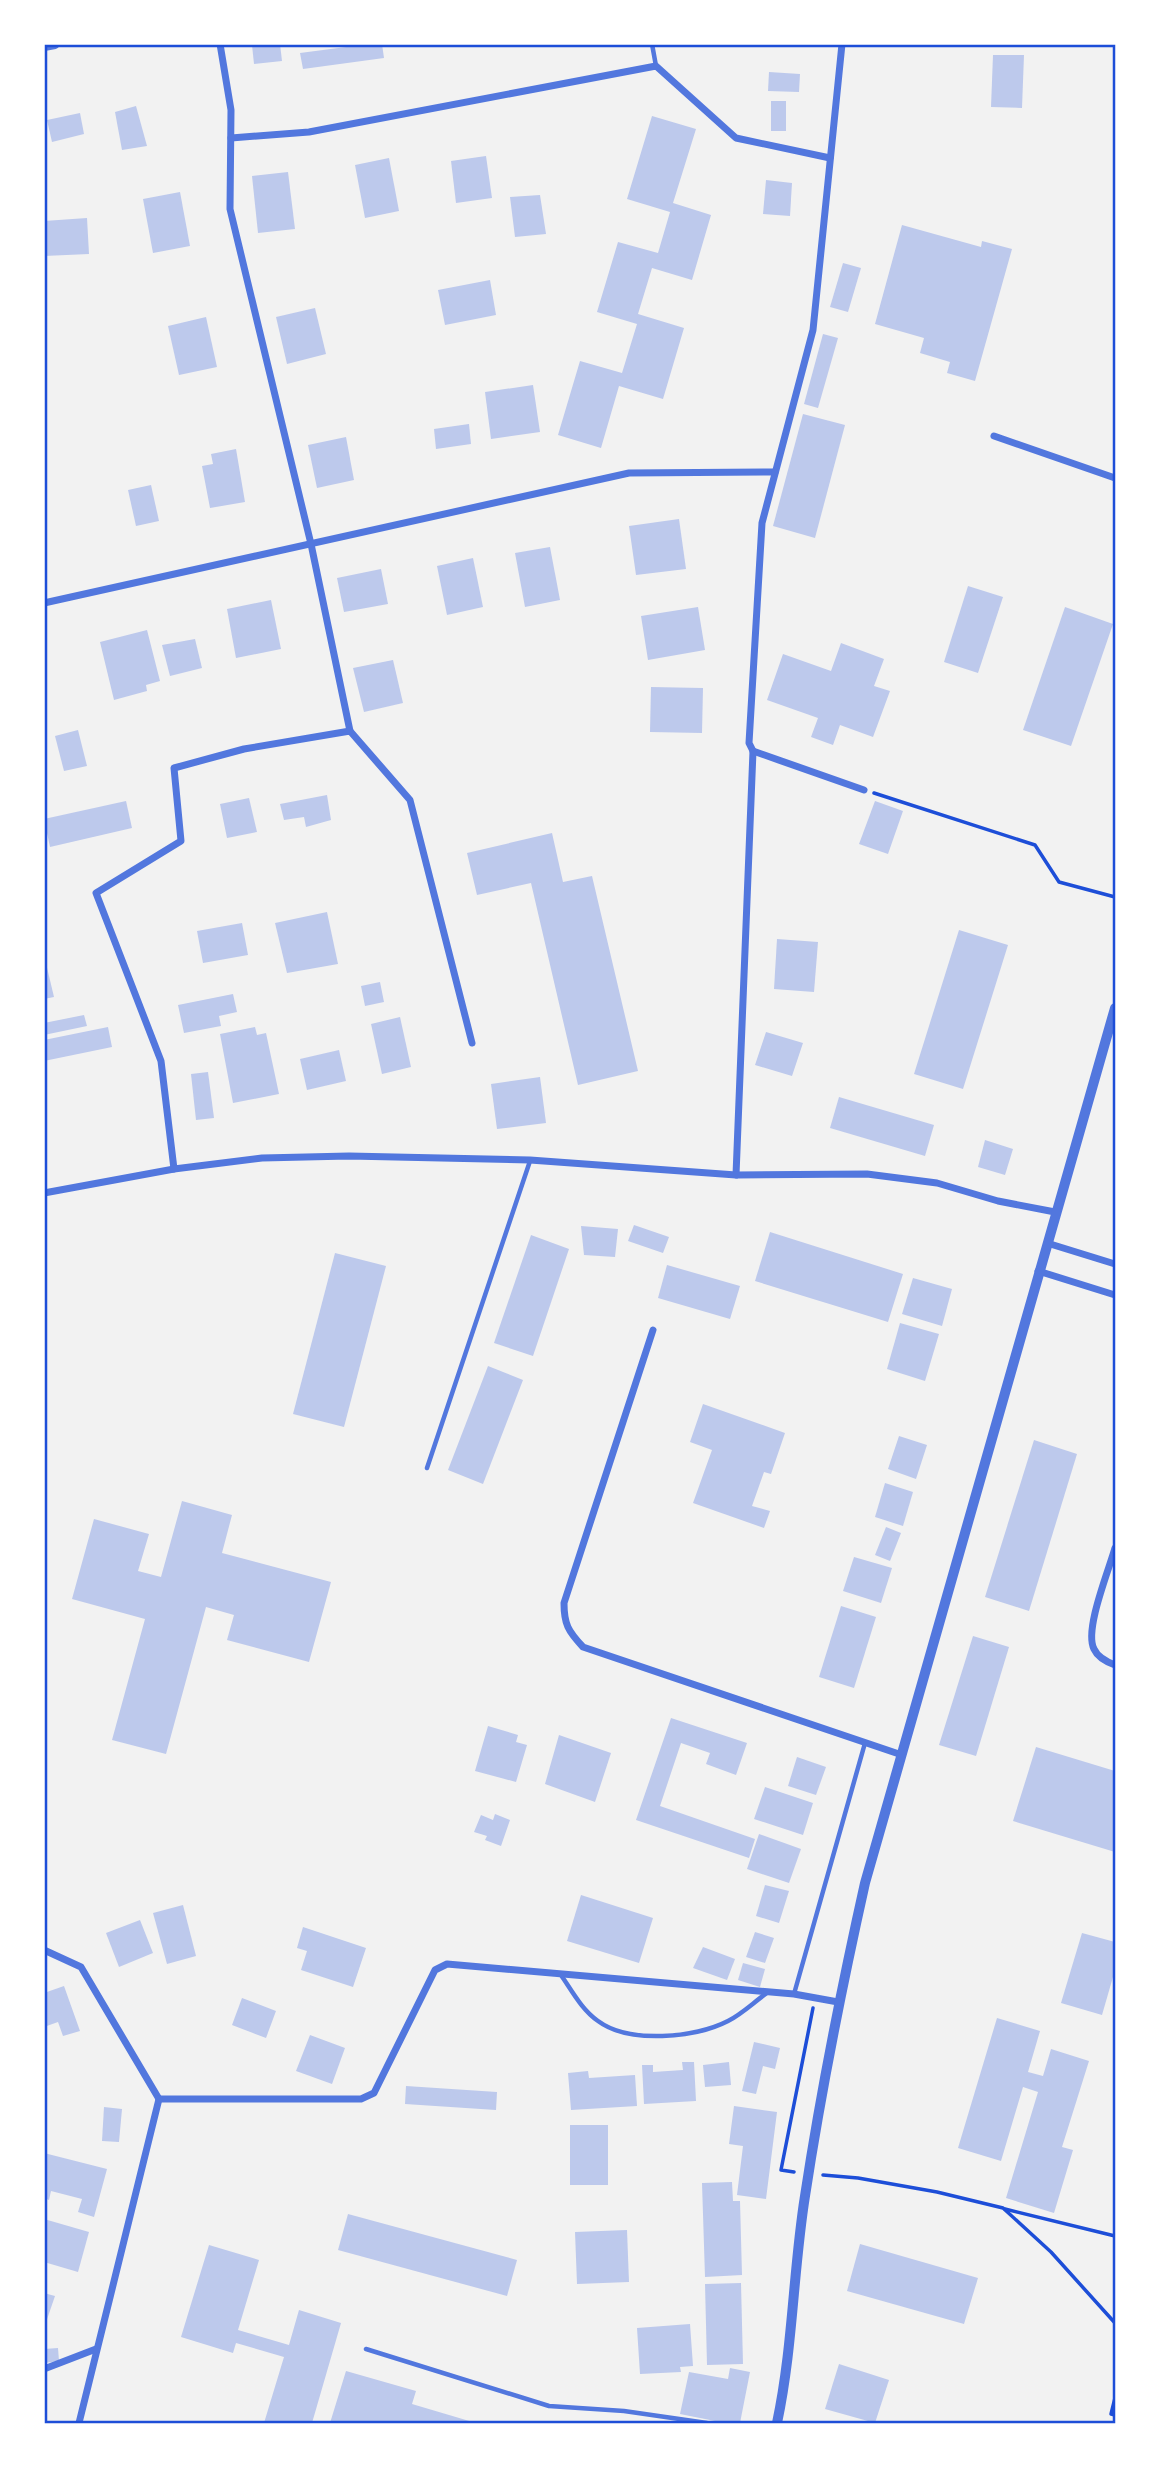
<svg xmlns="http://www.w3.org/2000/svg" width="1159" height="2467" viewBox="0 0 1159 2467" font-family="Ubuntu,sans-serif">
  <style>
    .building { fill: #bdc9ec }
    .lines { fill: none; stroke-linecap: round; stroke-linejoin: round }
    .path { stroke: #1d4ed8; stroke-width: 3.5 }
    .service { stroke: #5277de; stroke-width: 4.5 }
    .minor { stroke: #5277de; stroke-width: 7 }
    .tertiary { stroke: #5277de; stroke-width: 10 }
    .neatline { fill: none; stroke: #1d4ed8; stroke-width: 2.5 }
  </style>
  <rect width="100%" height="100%" fill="#f2f2f2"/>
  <!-- building -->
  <g class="building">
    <path d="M280,44L282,61L254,64L252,45Z"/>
    <path d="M369,44H382L384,58L303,69L300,53Z"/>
    <path d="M993,55H1024L1022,108L991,107Z"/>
    <path d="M769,72L800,74L799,92L768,91Z"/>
    <rect x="771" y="101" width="15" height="30"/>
    <path d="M136,106L147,146L122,150L115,112Z"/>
    <path d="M80,113L84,134L52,142L47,120Z"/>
    <path d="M652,116L696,129L673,203L711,215L692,280L652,268L638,314L684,328L663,399L619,386L601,448L558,435L580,361L622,373L637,324L597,312L618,242L658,253L670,212L627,199Z"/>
    <path d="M486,156L492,198L456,203L451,161Z"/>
    <path d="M389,158L399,211L365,218L355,165Z"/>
    <path d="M288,172L295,229L258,233L252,176Z"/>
    <path d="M766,180L792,183L790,216L763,214Z"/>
    <path d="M180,192L190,246L153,253L143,199Z"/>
    <path d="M540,195L546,234L515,237L510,197Z"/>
    <path d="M87,218L89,254L44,256V221Z"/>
    <path d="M902,225L981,247L982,241L1012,249L975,381L947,373L950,362L920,353L924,338L875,324Z"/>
    <path d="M843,263L861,268L848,312L830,307Z"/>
    <path d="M490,280L496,315L445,325L438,290Z"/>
    <path d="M315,308L326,354L287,364L276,317Z"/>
    <path d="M206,317L217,367L179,375L168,326Z"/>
    <path d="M823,334L838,338L818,408L804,404Z"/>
    <path d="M533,385L540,432L491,439L485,392Z"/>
    <path d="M803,414L845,425L815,538L773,526Z"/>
    <path d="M469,424L471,444L436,449L434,429Z"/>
    <path d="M346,437L354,480L317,488L308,445Z"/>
    <path d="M236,449L245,502L210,508L202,466L213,464L211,454Z"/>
    <path d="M151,485L159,521L136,526L128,490Z"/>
    <path d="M679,519L686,569L636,575L629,526Z"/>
    <path d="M550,547L560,600L525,607L515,553Z"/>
    <path d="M473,558L483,607L447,615L437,566Z"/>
    <path d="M381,569L388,604L344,612L337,578Z"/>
    <path d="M968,586L1003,597L978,673L944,662Z"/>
    <path d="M271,600L281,649L236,658L227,609Z"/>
    <path d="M698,607L705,650L648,660L641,616Z"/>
    <path d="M1065,607L1113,624L1071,746L1023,730Z"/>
    <path d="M147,630L160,681L146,685L147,691L114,700L100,642Z"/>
    <path d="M195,639L202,668L170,676L162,645Z"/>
    <path d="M841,643L884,659L874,686L890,691L873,737L840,725L833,745L811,737L818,718L767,700L783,654L831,671Z"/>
    <path d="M393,660L403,703L364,712L353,668Z"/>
    <path d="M651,687L703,688L702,733L650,732Z"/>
    <path d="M78,730L87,766L64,771L55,736Z"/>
    <path d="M327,795L331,820L306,827L304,817L284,820L280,804Z"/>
    <path d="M249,798L257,832L227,838L220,804Z"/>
    <path d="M126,801L132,828L50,847L44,819Z"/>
    <path d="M875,801L903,811L888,854L859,844Z"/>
    <path d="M552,833L563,882L592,876L638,1071L578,1085L531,883L477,895L467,853Z"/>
    <path d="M327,912L338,964L287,973L275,923Z"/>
    <path d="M242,923L248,955L203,963L197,931Z"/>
    <path d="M959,930L1008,945L963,1089L914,1074Z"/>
    <path d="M777,939L818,942L814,992L774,989Z"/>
    <path d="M44,955L54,997L44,999Z"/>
    <path d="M380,982L384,1002L365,1006L361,986Z"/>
    <path d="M233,994L237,1012L219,1016L221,1026L184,1033L178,1005Z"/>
    <path d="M84,1015L87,1026L44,1035V1023Z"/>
    <path d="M400,1017L411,1067L382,1074L371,1024Z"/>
    <path d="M108,1027L112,1047L44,1061V1040Z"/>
    <path d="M255,1027L257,1035L266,1033L279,1094L233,1103L220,1034Z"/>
    <path d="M766,1032L803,1043L792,1076L755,1065Z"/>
    <path d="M339,1050L346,1081L307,1090L300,1059Z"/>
    <path d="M208,1072L214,1118L196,1120L191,1074Z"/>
    <path d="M540,1077L546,1123L497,1129L491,1084Z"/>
    <path d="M839,1097L934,1125L925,1156L830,1128Z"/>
    <path d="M985,1140L1013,1149L1005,1175L978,1167Z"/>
    <path d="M634,1225L669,1237L663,1253L628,1241Z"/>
    <path d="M581,1226L618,1229L615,1257L584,1255Z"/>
    <path d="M770,1232L903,1274L888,1322L755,1281Z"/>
    <path d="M531,1235L569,1249L533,1356L494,1343Z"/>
    <path d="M335,1253L386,1266L344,1427L293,1414Z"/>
    <path d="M667,1265L740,1286L730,1319L658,1298Z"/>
    <path d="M913,1278L952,1289L942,1326L902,1314Z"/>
    <path d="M900,1323L939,1334L925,1381L887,1369Z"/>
    <path d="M488,1366L523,1380L483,1484L448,1470Z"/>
    <path d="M703,1404L785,1433L771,1474L764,1472L752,1506L770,1511L764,1528L693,1503L712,1450L690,1442Z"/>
    <path d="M899,1436L927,1445L916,1479L888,1469Z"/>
    <path d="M1034,1440L1077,1454L1029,1611L985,1597Z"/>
    <path d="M885,1483L913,1492L903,1526L875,1517Z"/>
    <path d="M182,1501L232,1515L222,1553L331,1582L309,1662L227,1640L234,1615L206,1607L166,1754L112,1740L145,1619L72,1599L94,1519L149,1534L138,1571L161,1577Z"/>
    <path d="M886,1527L901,1533L890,1561L875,1555Z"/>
    <path d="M854,1557L892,1568L881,1603L843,1591Z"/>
    <path d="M841,1606L876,1617L854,1688L819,1677Z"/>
    <path d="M973,1636L1009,1647L976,1756L939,1745Z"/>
    <path d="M671,1718L747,1743L736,1775L706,1764L710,1753L681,1743L660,1806L755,1839L749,1858L636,1820Z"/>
    <path d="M488,1726L518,1735L516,1742L527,1745L516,1782L475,1771Z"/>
    <path d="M559,1735L611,1753L595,1802L545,1784Z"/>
    <path d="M1036,1747L1115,1771V1852L1013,1821Z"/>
    <path d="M797,1757L826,1767L816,1795L788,1786Z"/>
    <path d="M765,1787L813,1803L803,1835L754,1819Z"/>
    <path d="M495,1814L510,1820L501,1846L485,1840L487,1836L474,1832L481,1815L493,1820Z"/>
    <path d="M759,1834L801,1849L789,1883L747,1869Z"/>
    <path d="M765,1885L789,1891L779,1923L756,1916Z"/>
    <path d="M581,1895L653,1918L639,1963L567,1941Z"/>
    <path d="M183,1905L196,1956L167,1964L153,1913Z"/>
    <path d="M140,1920L153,1953L119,1967L106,1933Z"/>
    <path d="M303,1927L366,1948L353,1987L301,1970L307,1951L297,1948Z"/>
    <path d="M755,1932L774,1938L765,1963L746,1957Z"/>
    <path d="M1082,1933L1115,1942V1970L1102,2015L1061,2003Z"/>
    <path d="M703,1947L735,1959L727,1980L693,1968Z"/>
    <path d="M743,1963L765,1969L760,1987L738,1980Z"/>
    <path d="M64,1986L80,2031L63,2036L58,2022L44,2027V1993Z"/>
    <path d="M242,1998L276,2011L266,2038L232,2025Z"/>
    <path d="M997,2018L1040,2031L1028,2072L1043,2076L1051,2049L1089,2061L1062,2147L1073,2150L1054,2213L1006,2198L1038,2092L1023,2087L1001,2161L958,2148Z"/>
    <path d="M310,2035L345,2048L332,2084L296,2071Z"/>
    <path d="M754,2042L780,2048L775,2069L763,2066L756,2094L742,2091Z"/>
    <path d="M682,2062H694L696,2101L644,2104L642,2065H653V2072L683,2070Z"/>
    <path d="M729,2062L731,2085L705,2087L703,2065Z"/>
    <path d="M588,2071L589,2078L635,2075L637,2106L571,2110L568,2073Z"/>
    <path d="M406,2086L497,2092L496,2110L405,2104Z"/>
    <path d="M734,2106L777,2112L766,2199L737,2195L743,2146L729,2144Z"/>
    <path d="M104,2107L122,2109L119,2142L102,2141Z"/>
    <rect x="570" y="2125" width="38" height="60"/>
    <path d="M44,2153L107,2169L94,2217L78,2212L82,2199L51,2191L49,2200L44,2198Z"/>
    <path d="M732,2182L733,2201H740L742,2275L705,2277L702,2183Z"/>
    <path d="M348,2214L517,2260L507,2296L338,2250Z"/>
    <path d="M44,2219L89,2232L78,2272L44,2262Z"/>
    <path d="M627,2230L629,2282L577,2284L575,2232Z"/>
    <path d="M860,2244L978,2278L964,2324L847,2291Z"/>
    <path d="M209,2245L259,2260L238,2330L289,2345L299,2310L341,2323L312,2423H264L284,2357L236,2343L233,2353L181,2337Z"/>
    <path d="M741,2283L743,2364L707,2365L705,2284Z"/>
    <path d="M44,2293L55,2296L44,2328Z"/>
    <path d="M690,2324L693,2366L680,2367L681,2372L640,2374L637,2328Z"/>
    <path d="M58,2348L59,2361L44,2363V2349Z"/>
    <path d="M839,2364L889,2380L875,2423L825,2409Z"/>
    <path d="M730,2368L750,2372L740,2423H725L680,2414L689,2372L728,2379Z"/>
    <path d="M346,2371L416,2391L412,2404L476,2423H330Z"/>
  </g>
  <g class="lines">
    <!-- path -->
    <g class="path">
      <path d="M874,793L1035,845L1059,882L1115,897"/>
      <path d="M794,2172L781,2170L813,2008"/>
      <path d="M823,2175L858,2178L937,2192L1003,2208L1051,2252L1115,2323"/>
      <path d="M1005,2209L1115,2236"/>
      <path d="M1115,2398L1111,2414L1115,2415"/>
    </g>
    <!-- service -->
    <g class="service">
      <path d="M652,44L656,66"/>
      <path d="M427,1468L530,1161"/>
      <path d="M561,1975C572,1991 582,2010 598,2021C629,2044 695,2038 728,2021C742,2014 754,2002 767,1993"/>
      <path d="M794,1994L865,1743"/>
      <path d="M366,2349L549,2406L624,2411L707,2423"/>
    </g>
    <!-- minor -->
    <g class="minor">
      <path d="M220,44L231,110L230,209L311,544L350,731"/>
      <path d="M231,138L309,132L656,66L736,138L830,158"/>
      <path d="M994,436L1115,478"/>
      <path d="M44,603L629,473L775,472"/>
      <path d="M753,751L864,790"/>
      <path d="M174,1169L161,1061L96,893L181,841L174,768L244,749L350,731L410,800L472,1043"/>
      <path d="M736,1175L753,751L749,743L762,523L813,330L842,44"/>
      <path d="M44,1193L174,1169L262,1158L349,1156L530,1160L736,1175L867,1174L937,1183L998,1201L1055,1212"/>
      <path d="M1047,1243L1115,1264"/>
      <path d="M1038,1271L1115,1295"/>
      <path d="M653,1330L564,1603C564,1624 568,1631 583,1647L902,1755"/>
      <path d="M1115,1548C1109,1570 1084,1630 1094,1649C1098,1658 1107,1662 1115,1665"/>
      <path d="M44,1950L81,1967L159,2099"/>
      <path d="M159,2099H361L374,2093L435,1970L447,1964L794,1994L838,2002"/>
      <path d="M44,2369L96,2349"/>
      <path d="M79,2423L159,2099"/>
    </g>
    <!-- tertiary -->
    <g class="tertiary">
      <path d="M44,46L55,44"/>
      <path d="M777,2423C793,2348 793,2271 805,2196C821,2091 842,1986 865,1883L1115,1008"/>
    </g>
  </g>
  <!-- border -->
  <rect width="1159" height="2467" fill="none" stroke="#ffffff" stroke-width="91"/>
  <rect x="46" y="46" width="1068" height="2376" class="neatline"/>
</svg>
